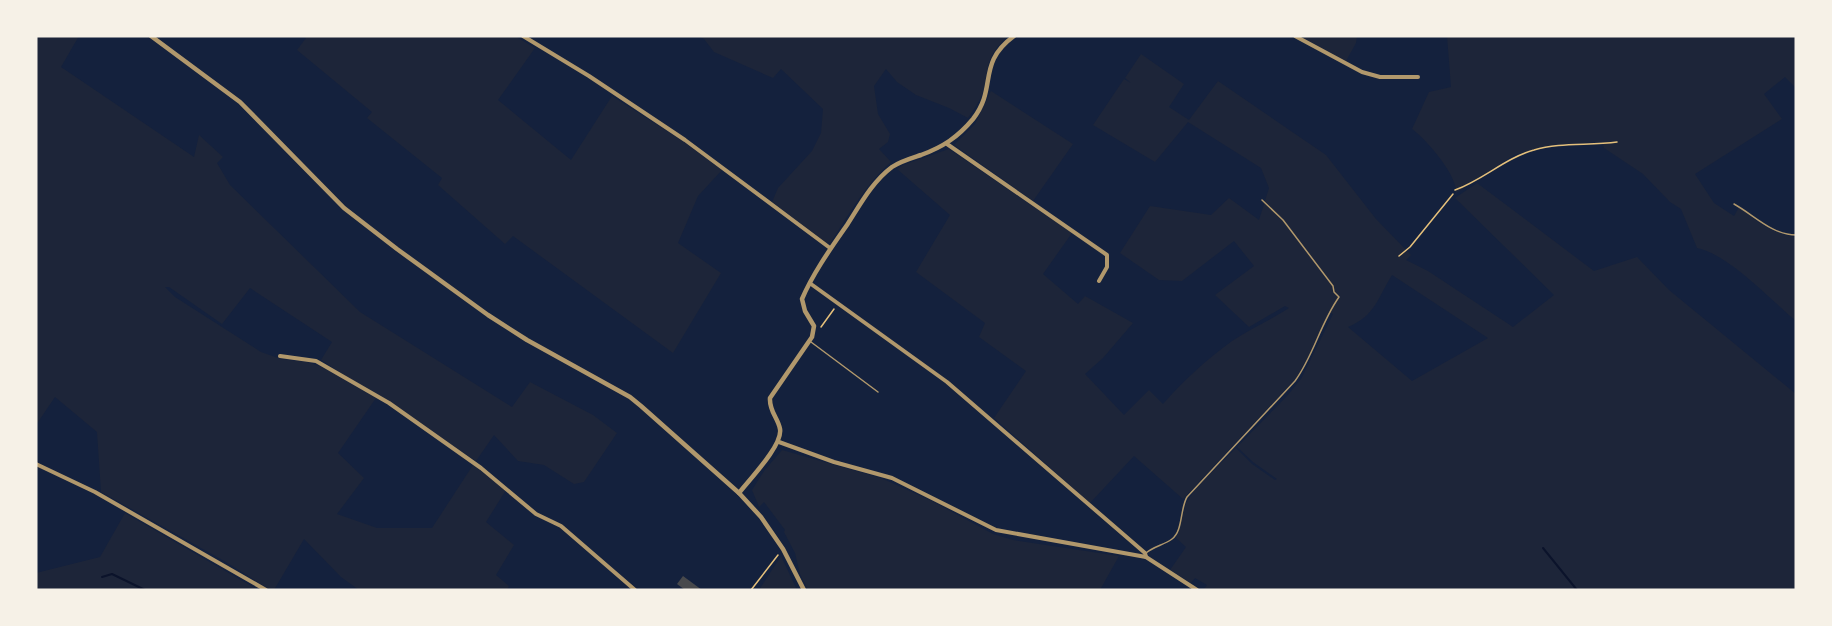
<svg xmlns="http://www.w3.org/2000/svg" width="1832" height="626" viewBox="0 0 1832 626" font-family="'Alegreya Sans',sans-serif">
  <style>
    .green { fill: #1d2539; fill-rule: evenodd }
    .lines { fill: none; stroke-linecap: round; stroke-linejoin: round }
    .stream { stroke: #0b132b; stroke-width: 2 }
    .building { fill: #48494c }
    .path { stroke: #e5c07b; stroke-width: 1.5 }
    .service { stroke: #b1986c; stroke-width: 1.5 }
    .minor { stroke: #b1986c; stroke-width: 4 }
    .tertiary { stroke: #b1986c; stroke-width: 4.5 }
  </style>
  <rect width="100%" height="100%" fill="#14213d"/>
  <!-- green -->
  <g class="green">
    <path d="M36,36H79L61,67L194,157L199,135L223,157L217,163L230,185L360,312L512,407L530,382L593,415L617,433L584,482L574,484L544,465L518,461L494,435L476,461L321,360L332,342L250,288L222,324L169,287H165L175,297L261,352L281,359L307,362L322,367L376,398L338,453L364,478L337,514L377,528H432L473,465L506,490L486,522L514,545L496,575L509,586L507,590H359L341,577L304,539L274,590H270L226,562L101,492L97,432L55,397L36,425Z"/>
    <path d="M304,36H515L535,48L498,100L571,160L612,96L684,142L722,170L698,196L678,243L721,273L673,353L513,236L505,244L438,185L442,178L367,118L372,112L297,50L306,38Z"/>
    <path d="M699,36H1008C987,55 989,64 984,89C981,100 974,109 968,118L949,108L916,95L897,82L886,69L874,86L878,114L890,134L888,142L879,149L891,162C866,184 849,214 831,242L826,243L772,202L778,188L812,151L821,133L823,109L781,69L773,78L714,52L704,39Z"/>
    <path d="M1300,36H1357L1356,43L1346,61Z"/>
    <path d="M1447,36H1796V88L1785,77L1764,94L1782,119L1695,174L1714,203L1734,216L1739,207C1758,222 1772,234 1796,237V321C1771,300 1728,254 1697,248L1681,209L1670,202L1643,174L1604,148L1602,142L1551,145L1514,155L1456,193C1458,176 1426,139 1412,129L1429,92L1451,87Z"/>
    <path d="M1141,54L1184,84L1169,107L1189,120L1218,81L1326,155L1376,219L1411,255L1406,260L1428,271L1513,327L1554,295L1455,198L1477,183L1594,271L1637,257L1669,290L1796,394V590H1203L1207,585L1195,578L1191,583L1170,570L1186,547L1176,538L1186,503L1196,488L1236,448L1252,464L1275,480L1277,479L1253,462L1237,447L1287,396L1301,379L1333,314L1331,313L1297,377L1183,499L1134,456L1090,503L994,418L1026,371L979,337L985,323L916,272L950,215L897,169L903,165L949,149L1072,233L1043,274L1078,304L1085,296L1133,323L1103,358L1085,374L1124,415L1149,390L1163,404C1183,381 1207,359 1232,341C1250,329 1271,320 1289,308L1285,306L1249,327L1215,295L1254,266L1234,241L1182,281L1159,280L1120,253L1150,206L1211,215L1229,198L1259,220L1269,188L1261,168L1188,122L1155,162L1093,125L1124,79L1131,83L1125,78ZM1392,275L1488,338L1412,381L1348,327C1376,315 1377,299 1392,275Z"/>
    <path d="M991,91L1073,144L1033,201L954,145L975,124Z"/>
    <path d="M782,450L881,478L932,501L993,534L1013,540L1119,556L1100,590H808L800,574L795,553L784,532L785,530L764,502L759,507L752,490L764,471Z"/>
    <path d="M125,513L258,590H36V573L100,557Z"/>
    <path d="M781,556L797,590H759Z"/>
  </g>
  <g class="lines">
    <!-- stream -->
    <g class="stream">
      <path d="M1543,548L1577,590"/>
      <path d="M102,577L112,574L145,590"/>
    </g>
  </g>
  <!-- building -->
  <path class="building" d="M683,576L702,590H685L677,584Z"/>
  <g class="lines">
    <!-- path -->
    <g class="path">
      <path d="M1455,190C1483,180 1505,158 1534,150C1560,142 1590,146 1617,142"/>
      <path d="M1399,256L1410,247L1453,194"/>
      <path d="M821,327L834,309"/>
      <path d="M751,590L778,555"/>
    </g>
    <!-- service -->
    <g class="service">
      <path d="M1734,204C1754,215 1772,235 1796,235"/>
      <path d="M811,342L878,392"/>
      <path d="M1146,553C1154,546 1164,545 1172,539C1183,531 1180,509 1187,497L1295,381C1314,355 1320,324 1339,297L1334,292L1333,286L1283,220L1262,200"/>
    </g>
    <!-- minor -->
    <g class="minor">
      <path d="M523,36L589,76L685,140L830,248"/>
      <path d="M1295,36L1362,72L1380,77H1418"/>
      <path d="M947,144L1107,255V267L1099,281"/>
      <path d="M811,284L947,382L1145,553L1146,557"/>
      <path d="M280,356L316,361L389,403L481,468L536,514L561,526L635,590"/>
      <path d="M779,442L834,462L892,478L996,530L1146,557L1197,590"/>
      <path d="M36,464L95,492L266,590"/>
    </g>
    <!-- tertiary -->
    <g class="tertiary">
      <path d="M151,36L240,102L344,208L397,249L488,315L527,340L630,397L641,406L739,493L761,517L783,549L804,590"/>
      <path d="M739,493C749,480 783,445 780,429C778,418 769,411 770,398L812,337L814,326L805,311L802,299C813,273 831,248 847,225C860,205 872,182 892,167C901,161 912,158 921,155C943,147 958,137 973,119C998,87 976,64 1014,36"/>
    </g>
  </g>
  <!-- border -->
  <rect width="1832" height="626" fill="none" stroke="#f6f1e7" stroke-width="75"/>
</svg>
